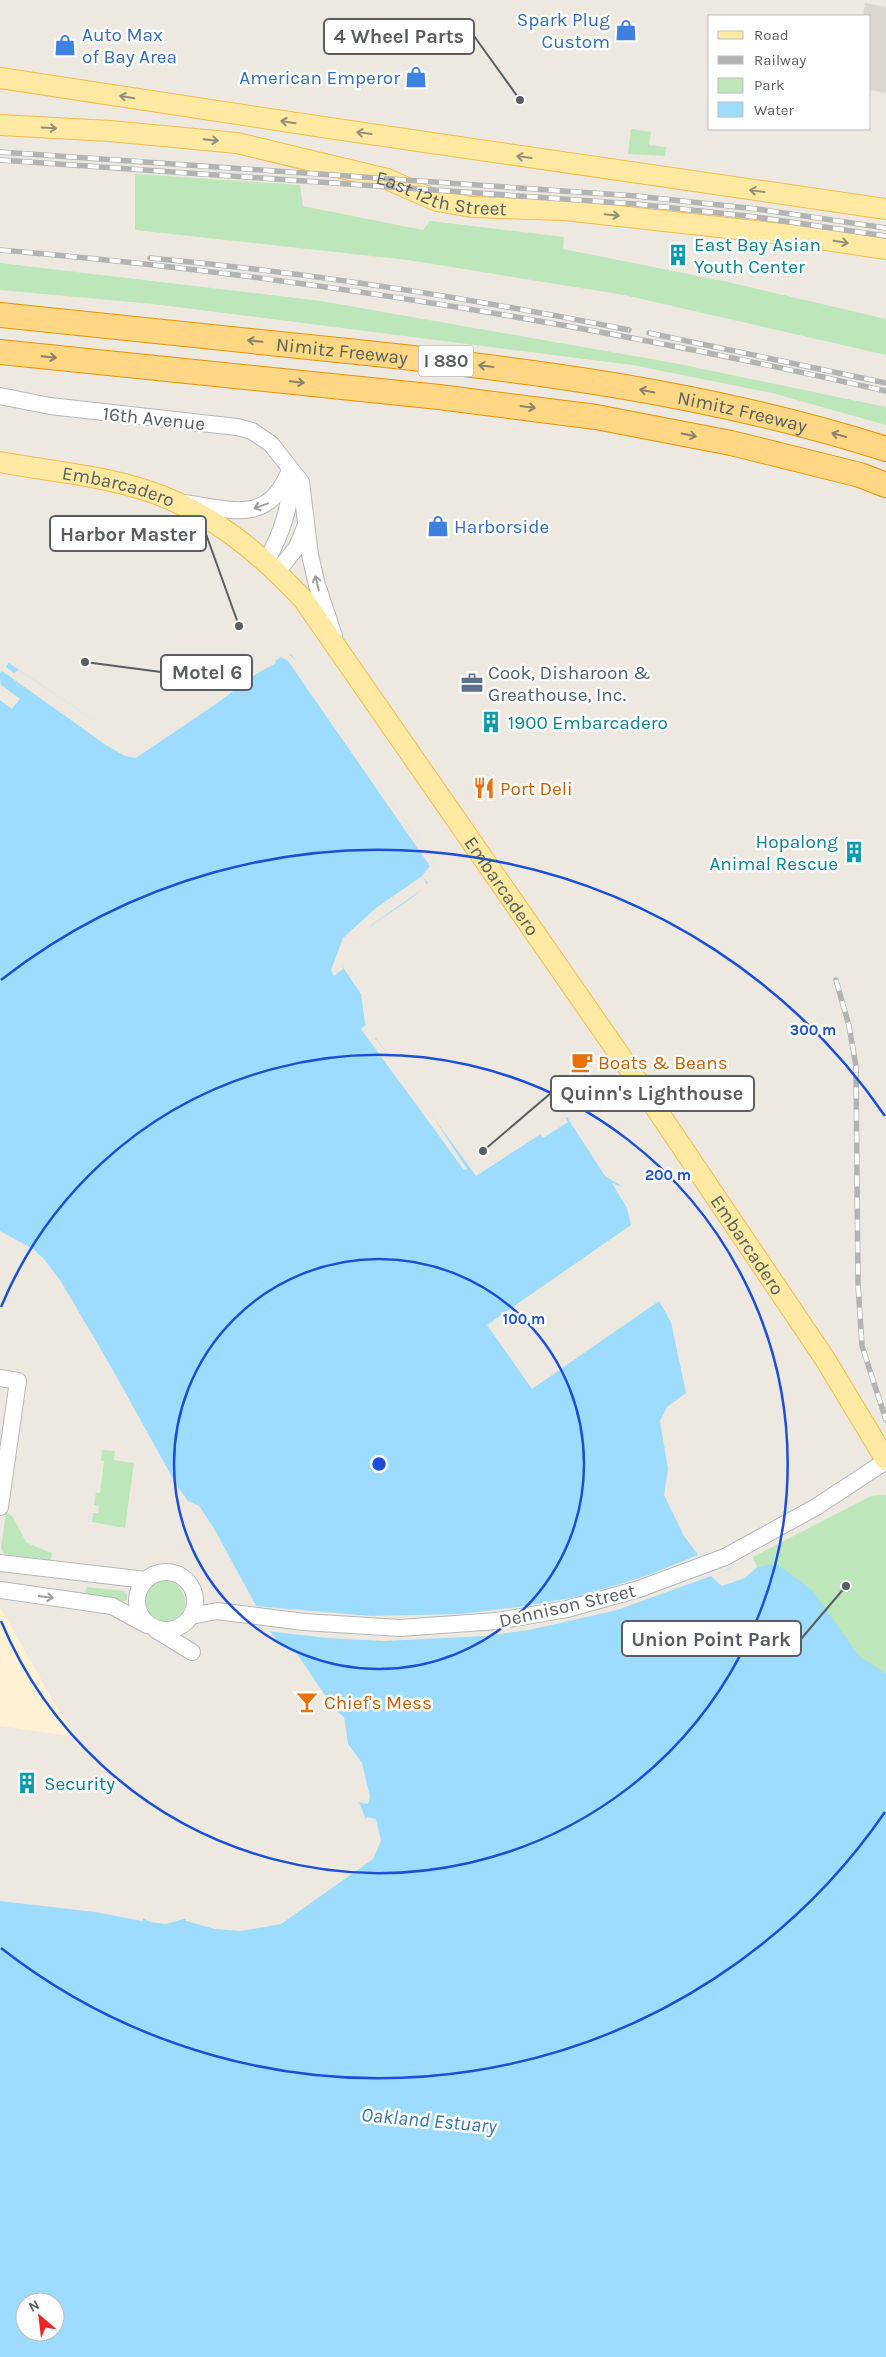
<svg xmlns="http://www.w3.org/2000/svg" width="886" height="2357" viewBox="0 0 886 2357" font-family="Karla,sans-serif">
  <style>
    .commercial { fill: #fff1d3 }
    .education { fill: #ddd8cf }
    .green { fill: #bee6bb }
    .water { fill: #9edcff; fill-rule: evenodd }
    .pier { fill: #ede9e0 }
    .lines { fill: none; stroke-linecap: round; stroke-linejoin: round }
    .minor-casing { stroke: #b3b7bc; stroke-width: 18 }
    .major-casing { stroke: #f7bb4f; stroke-width: 22 }
    .highway-casing { stroke: #ed9100; stroke-width: 26 }
    .minor { stroke: #fff; stroke-width: 16 }
    .major { stroke: #ffe9a3; stroke-width: 20 }
    .highway { stroke: #ffd785; stroke-width: 24 }
    .rail-casing { stroke: #b2b3b3; stroke-width: 5.5 }
    .rail { stroke: #fff; stroke-width: 4; stroke-dasharray: 11; stroke-linecap: butt }
    .oneway { stroke: #938f79 }
    .oneway2 { stroke: #8b826c }
    .oneway3 { stroke: #9b9ea1 }
    .ring { fill: none; stroke: #1d4ed8; stroke-width: 2.5 }
    .labels { text-anchor: middle; stroke-width: 5; stroke-linejoin: round; paint-order: stroke }
    .shield { fill: #fff; stroke: #8b8e91; stroke-width: 1 }
    .shield-label { font-size: 18px; font-weight: bold; fill: #595e62 }
    .shop-label { font-size: 19px; fill: #366cbe; stroke: #fff; text-anchor: end }
    .street-label { font-size: 19px; fill: #595e62; stroke: #fff }
    .culture-label { font-size: 19px; fill: #0d838f; stroke: #fff; text-anchor: start }
    .service-label { font-size: 19px; fill: #4e5e75; stroke: #fff; text-anchor: start }
    .food-label { font-size: 19px; fill: #c56008; stroke: #fff; text-anchor: start }
    .water-label { font-size: 20px; font-style: italic; fill: #3678ac; stroke: #fff }
    .centre { fill: #1d4ed8; stroke: #fff; stroke-width: 2.5 }
    .ring-label { font-size: 15px; text-anchor: middle; font-weight: bold; fill: #1d4ed8; stroke: #fff; stroke-width: 5; stroke-linejoin: round; paint-order: stroke }
    .leader { fill: none; stroke: #595e62; stroke-width: 2 }
    .callout-dot { fill: #595e62; stroke: #fff; stroke-width: 2 }
    .callout { fill: #fff; stroke: #595e62; stroke-width: 2 }
    .callout-label { font-size: 20px; text-anchor: middle; font-weight: bold; fill: #595e62 }
  </style>
  <rect width="100%" height="100%" fill="#ede9e0"/>
  <!-- commercial -->
  <path class="commercial" d="M0,1607L52,1699L76,1737L0,1726Z"/>
  <!-- education -->
  <path class="education" d="M865,3L886,7V93L870,90V16H863Z"/>
  <!-- green -->
  <g class="green">
    <path d="M631,129L651,132L649,145L666,147L665,156L628,154Z"/>
    <path d="M135,174L300,185L303,206L423,230L430,221L564,237L563,249L728,282L886,319V355L624,295L408,260L135,230Z"/>
    <path d="M0,263L321,301L674,363L886,407V425L772,393L632,365L153,304L0,290Z"/>
    <path d="M102,1450L115,1451L114,1460L134,1463L125,1528L92,1522L93,1513H98L99,1506L94,1505L96,1493H100L104,1461L101,1460Z"/>
    <path d="M886,1495V1699L757,1567L753,1557L871,1496Z"/>
    <path d="M6,1512L12,1516L27,1543L52,1553L50,1560L4,1554L1,1548Z"/>
    <circle cx="163" cy="1602" r="22"/>
    <path d="M87,1587L124,1591L127,1595V1600L121,1602L84,1595Z"/>
  </g>
  <!-- water -->
  <path class="water" d="M291,654L438,869C420,901 382,913 356,939C350,946 346,957 342,966L361,994L365,1023L476,1176L567,1117L605,1176L620,1185L682,1319L695,1396L670,1419L674,1500L712,1555L741,1571L776,1563L813,1591L858,1655L886,1674V2357H0V1895L135,1913L150,1922L166,1924L194,1916L252,1925L290,1914L372,1853L377,1833L369,1828L359,1802L368,1804L370,1797L362,1763L348,1744L344,1717L335,1710L297,1654L281,1646L270,1631L212,1525L199,1506L188,1501L177,1486L110,1365L60,1280L43,1258L33,1249L0,1231V657L138,750L280,655ZM25,2302H55V2332H25Z"/>
  <!-- pier -->
  <g class="pier">
    <path d="M287,652L297,662L438,869L429,884L424,878L427,886L373,924L355,940L342,966L343,969L334,976L331,970L343,938L376,908L422,876L430,866L288,661L281,657L275,661L276,663L256,674L216,704L136,758L125,756L106,745L2,671L0,673V657L3,656L10,661L6,667L14,673L19,670L134,747L261,661L279,653Z"/>
    <path d="M0,680L1,685L20,699L12,709L0,700Z"/>
    <path d="M368,1023L377,1036L374,1040L376,1039L423,1101L467,1169L464,1170L361,1029Z"/>
    <path d="M564,1116L568,1122L543,1138L539,1132Z"/>
    <path d="M612,1183L624,1188L640,1219L638,1221L645,1230L673,1291L671,1293L685,1319L698,1395L672,1420L678,1460L676,1499L714,1553L735,1565L716,1575L736,1565L741,1568L756,1565L757,1567L745,1578L722,1586L711,1576L617,1610L529,1630L484,1636L384,1641L327,1638L267,1631L253,1606L372,1616L460,1614L519,1607L576,1597L646,1576L698,1555L684,1536L664,1495L668,1469L660,1421L667,1407L686,1393L671,1322L659,1301L532,1389L487,1325L631,1225L627,1208Z"/>
    <path d="M367,1817L376,1819L381,1841L373,1859L281,1924L241,1931L215,1929L186,1921L185,1916L194,1913L251,1922L289,1911L370,1852L374,1834L366,1829L364,1823Z"/>
    <path d="M0,1893L113,1906L136,1910L144,1918L142,1921L95,1912L0,1901Z"/>
  </g>
  <g class="lines">
    <!-- minor casing -->
    <g class="minor-casing">
      <g id="minor">
        <path d="M0,396L50,406L237,427L252,431L271,444L301,482L310,555L317,585L334,636"/>
        <path d="M183,503C232,509 268,526 290,470"/>
        <path d="M266,562C281,534 291,508 291,475"/>
        <path d="M277,572L297,547L306,525"/>
        <path d="M0,1378L18,1381L0,1507"/>
        <path d="M0,1563L146,1580"/>
        <circle cx="166" cy="1601" r="29"/>
        <path d="M0,1590L112,1606L147,1625"/>
        <path d="M191,1616L217,1611L304,1622L400,1628L497,1621L567,1609L639,1589L725,1557L816,1507L886,1461"/>
        <path d="M156,1630L192,1652"/>
      </g>
    </g>
    <!-- major casing -->
    <g class="major-casing">
      <g id="major">
        <path d="M0,78L336,129L886,209"/>
        <path id="s1" d="M0,125L110,131L237,143L387,179L437,201L472,207L564,210L800,236L886,249"/>
        <path id="s2" d="M0,462C48,471 99,475 145,490C208,510 258,551 303,599L626,1064L825,1359L886,1460"/>
      </g>
    </g>
    <!-- highway casing -->
    <g class="highway-casing">
      <g id="highway">
        <path id="s3" d="M0,315C109,326 218,337 328,349C516,368 705,391 886,449"/>
        <path d="M0,352L439,397L596,417L731,443L860,475L886,485"/>
      </g>
    </g>
    <!-- minor -->
    <use href="#minor" class="minor"/>
    <!-- major -->
    <use href="#major" class="major"/>
    <!-- highway -->
    <use href="#highway" class="highway"/>
    <!-- rail casing -->
    <g class="rail-casing">
      <g id="rail">
        <path d="M0,152L636,196L757,209L886,228"/>
        <path d="M0,160L636,204L756,217L886,236"/>
        <path d="M0,250C299,275 594,325 886,391"/>
        <path d="M150,258C311,273 470,298 629,330"/>
        <path d="M649,333L886,383"/>
        <path d="M836,980L849,1026L856,1066L858,1284L862,1346L886,1420"/>
      </g>
    </g>
    <!-- rail -->
    <use href="#rail" class="rail"/>
  </g>
  <!-- one-way arrows -->
  <defs><path id="oneway-shaft" d="M-6 0H5M1.5-3L5.5 0L1.5 3" fill="none" stroke-width="1.6" stroke-linecap="round" stroke-linejoin="round" transform="scale(1.25)"/></defs>
  <g class="oneway">
    <use href="#oneway-shaft" transform="translate(127 97) rotate(-171)"/>
    <use href="#oneway-shaft" transform="translate(288 122) rotate(-171)"/>
    <use href="#oneway-shaft" transform="translate(49 128) rotate(3)"/>
    <use href="#oneway-shaft" transform="translate(364 133) rotate(-172)"/>
    <use href="#oneway-shaft" transform="translate(211 140) rotate(6)"/>
    <use href="#oneway-shaft" transform="translate(524 157) rotate(-172)"/>
    <use href="#oneway-shaft" transform="translate(757 191) rotate(-172)"/>
    <use href="#oneway-shaft" transform="translate(612 215) rotate(6)"/>
    <use href="#oneway-shaft" transform="translate(841 242) rotate(9)"/>
  </g>
  <g class="oneway2">
    <use href="#oneway-shaft" transform="translate(255 341) rotate(-174)"/>
    <use href="#oneway-shaft" transform="translate(49 357) rotate(6)"/>
    <use href="#oneway-shaft" transform="translate(486 366) rotate(-173)"/>
    <use href="#oneway-shaft" transform="translate(297 382) rotate(6)"/>
    <use href="#oneway-shaft" transform="translate(647 391) rotate(-169)"/>
    <use href="#oneway-shaft" transform="translate(528 407) rotate(8)"/>
    <use href="#oneway-shaft" transform="translate(689 435) rotate(11)"/>
    <use href="#oneway-shaft" transform="translate(839 435) rotate(-164)"/>
  </g>
  <g class="oneway3">
    <use href="#oneway-shaft" transform="translate(261 506) rotate(160)"/>
    <use href="#oneway-shaft" transform="translate(317 583) rotate(-104)"/>
    <use href="#oneway-shaft" transform="translate(46 1597) rotate(8)"/>
  </g>
  <!-- distance rings -->
  <g class="ring">
    <circle cx="379" cy="1464" r="205"/>
    <path d="M1 1307A409 409 0 1 1 1 1621"/>
    <path d="M885 1812A614 614 0 0 1 1 1948M1 980A614 614 0 0 1 885 1116"/>
  </g>
  <!-- icons -->
  <defs>
    <g id="shop-bare" transform="scale(1.725)"><path d="M-5-2.5h2.3a2.7 3.5 0 0 1 5.4 0H5L5.5 6h-11ZM-1.5-2.5h3a1.5 2.3 0 0 0-3 0Z" fill="#3f7fe0" stroke="#fff" stroke-width="2.5" paint-order="stroke"/></g>
    <g id="building-bare" transform="scale(1.725)"><path d="M-4-6H4V6H1V3H-1V6H-4ZM-2.5-4.3h1.7v1.8h-1.7ZM.8-4.3h1.7v1.8H.8ZM-2.5-1h1.7V.8h-1.7ZM.8-1h1.7V.8H.8Z" fill="#0f9aa8" stroke="#fff" stroke-width="2.5" paint-order="stroke"/></g>
    <g id="office-bare" transform="scale(1.725)"><path d="M-6-3h4V-5.5h4V-3h4V5H-6ZM-1-4.5V-3h2v-1.5ZM-6 0V1H6V0Z" fill="#5c6f8a" stroke="#fff" stroke-width="2.5" paint-order="stroke"/></g>
    <g id="restaurant-bare" transform="scale(1.725)"><path d="M-5-6h1v4h1v-4h1v4h1v-4h1v5L-1.5 .5V6h-2V.5L-5-1ZM5-6V6H3V1.5H1.5Q1.5-4 5-6Z" fill="#e8710a" stroke="#fff" stroke-width="2.5" paint-order="stroke"/></g>
    <g id="cafe-bare" transform="scale(1.725)"><path d="M-5.5-4.5H6V0H3Q3 3.5 0 3.5H-2.5Q-5.5 3.5-5.5 0ZM3-3.2v2h1.7v-2ZM-6 4.5H4V6H-6Z" fill="#e8710a" stroke="#fff" stroke-width="2.5" paint-order="stroke"/></g>
    <g id="bar-bare" transform="scale(1.725)"><path d="M-6-5H6L.8 .8V4.5H3.5V6h-7V4.5H-.8V.8Z" fill="#e8710a" stroke="#fff" stroke-width="2.5" paint-order="stroke"/></g>
  </defs>
  <g fill-rule="evenodd">
    <use href="#shop-bare" x="626" y="30"/>
    <use href="#shop-bare" x="65" y="45"/>
    <use href="#shop-bare" x="416" y="77"/>
    <use href="#building-bare" x="678" y="255"/>
    <use href="#shop-bare" x="438" y="526"/>
    <use href="#office-bare" x="472" y="683"/>
    <use href="#building-bare" x="491" y="722"/>
    <use href="#restaurant-bare" x="484" y="788"/>
    <use href="#building-bare" x="854" y="852"/>
    <use href="#cafe-bare" x="582" y="1062"/>
    <use href="#bar-bare" x="307" y="1702"/>
    <use href="#building-bare" x="27" y="1783"/>
  </g>
  <g class="labels">
    <!-- shield labels -->
    <rect class="shield" x="418.5" y="345.5" width="55" height="31" rx="4"/>
    <g class="shield-label">
      <text x="446" y="367">I 880</text>
    </g>
    <!-- shop labels -->
    <g class="shop-label">
      <text x="610" y="26">Spark Plug<tspan x="610" dy="22">Custom</tspan></text>
      <text x="82" y="41" text-anchor="start">Auto Max<tspan x="82" dy="22">of Bay Area</tspan></text>
      <text x="400" y="84">American Emperor</text>
      <text x="454" y="533" text-anchor="start">Harborside</text>
    </g>
    <!-- street labels -->
    <g class="street-label">
      <text dy="7" stroke="none"><textPath href="#s1" startOffset="449">East 12th Street</textPath></text>
      <text dy="7" stroke="none"><textPath href="#s3" startOffset="344">Nimitz Freeway</textPath></text>
      <text dy="7" stroke="none"><textPath href="#s3" startOffset="749">Nimitz Freeway</textPath></text>
      <text transform="translate(154 418) rotate(6)" y="7">16th Avenue</text>
      <text dy="7" stroke="none"><textPath href="#s2" startOffset="121">Embarcadero</textPath></text>
      <text dy="7" stroke="none"><textPath href="#s2" startOffset="691">Embarcadero</textPath></text>
      <text dy="7" stroke="none"><textPath href="#s2" startOffset="1126">Embarcadero</textPath></text>
      <text transform="translate(567 1605) rotate(-13)" y="7">Dennison Street</text>
    </g>
    <!-- culture labels -->
    <g class="culture-label">
      <text x="694" y="251">East Bay Asian<tspan x="694" dy="22">Youth Center</tspan></text>
      <text x="508" y="729">1900 Embarcadero</text>
      <text x="838" y="848" text-anchor="end">Hopalong<tspan x="838" dy="22">Animal Rescue</tspan></text>
      <text x="44" y="1790">Security</text>
    </g>
    <!-- service labels -->
    <g class="service-label">
      <text x="488" y="679">Cook, Disharoon &amp;<tspan x="488" dy="22">Greathouse, Inc.</tspan></text>
    </g>
    <!-- food labels -->
    <g class="food-label">
      <text x="500" y="795">Port Deli</text>
      <text x="598" y="1069">Boats &amp; Beans</text>
      <text x="324" y="1709">Chief's Mess</text>
    </g>
    <!-- water labels -->
    <g class="water-label">
      <text transform="translate(429 2120) rotate(5)" y="7">Oakland Estuary</text>
    </g>
  </g>
  <circle cx="379" cy="1464" r="8" class="centre"/>
  <g class="ring-label">
    <text x="813" y="1035">300 m</text>
    <text x="668" y="1180">200 m</text>
    <text x="524" y="1324">100 m</text>
  </g>
  <!-- callouts -->
  <path class="leader" d="M520 100L474 36M239 626L206 534M85 662L161 672M483 1151L551 1093M846 1586L801 1639"/>
  <g class="callout-dot">
    <circle cx="520" cy="100" r="5"/>
    <circle cx="239" cy="626" r="5"/>
    <circle cx="85" cy="662" r="5"/>
    <circle cx="483" cy="1151" r="5"/>
    <circle cx="846" cy="1586" r="5"/>
  </g>
  <g class="callout">
    <rect x="324" y="19" width="150" height="35" rx="5"/>
    <rect x="50" y="516" width="156" height="35" rx="5"/>
    <rect x="161" y="655" width="91" height="35" rx="5"/>
    <rect x="551" y="1076" width="203" height="35" rx="5"/>
    <rect x="622" y="1621" width="179" height="35" rx="5"/>
  </g>
  <g class="callout-label">
    <text x="399" y="43">4 Wheel Parts</text>
    <text x="128" y="541">Harbor Master</text>
    <text x="207" y="679">Motel 6</text>
    <text x="652" y="1100">Quinn's Lighthouse</text>
    <text x="711" y="1646">Union Point Park</text>
  </g>
  <!-- legend -->
  <rect x="708" y="15" width="162" height="115" fill="#ffffff" stroke="#bdbfc0"/>
  <rect x="718" y="31" width="25" height="8" fill="#ffe9a3" stroke="#bdbfc0"/>
  <text x="754" y="40" font-size="15" fill="#595e62">Road</text>
  <rect x="718" y="56" width="25" height="8" fill="#b2b3b3" stroke="#bdbfc0"/>
  <text x="754" y="65" font-size="15" fill="#595e62">Railway</text>
  <rect x="718" y="78" width="25" height="15" fill="#bee6bb" stroke="#bdbfc0"/>
  <text x="754" y="90" font-size="15" fill="#595e62">Park</text>
  <rect x="718" y="102" width="25" height="15" fill="#9edcff" stroke="#bdbfc0"/>
  <text x="754" y="115" font-size="15" fill="#595e62">Water</text>
  <!-- north arrow -->
  <g transform="translate(40 2317) rotate(332)"><circle r="24" fill="#ffffff" stroke="#bdbfc0"/>
  <path d="M0-4L9 19L0 12L-9 19Z" fill="#f02323"/>
  <text y="-8" font-size="14" font-weight="bold" text-anchor="middle" fill="#595e62">N</text>
  </g>
</svg>
